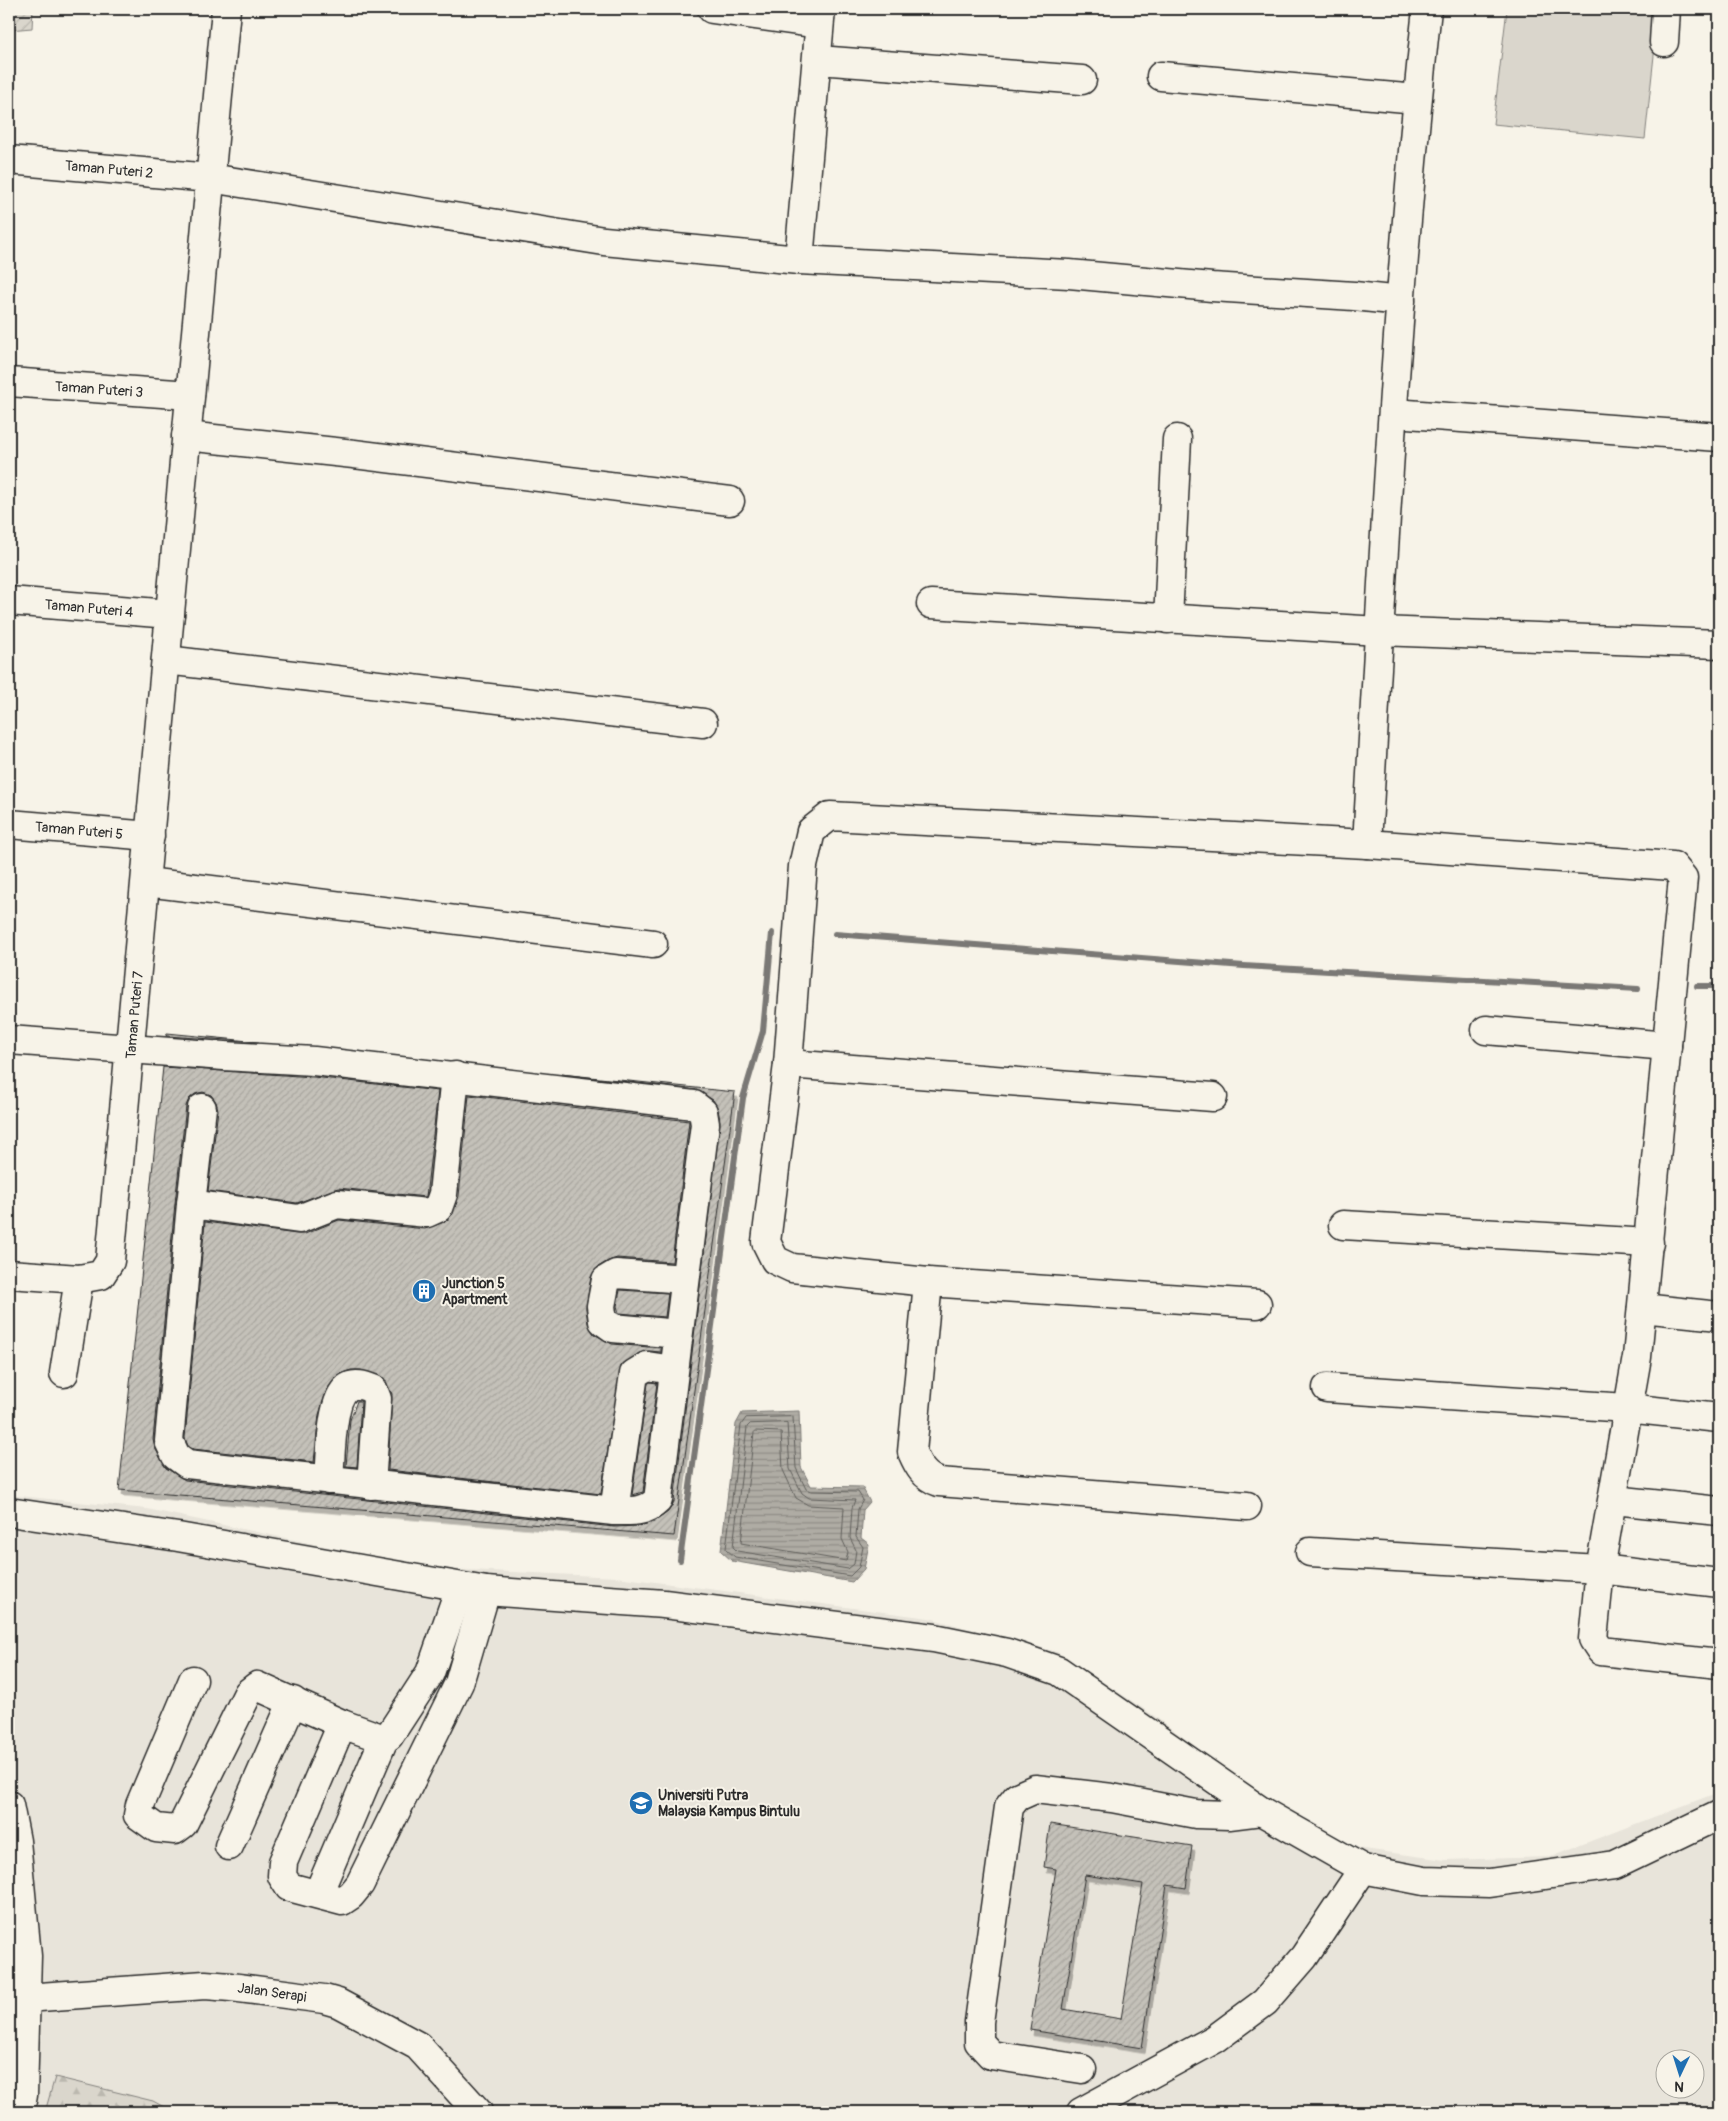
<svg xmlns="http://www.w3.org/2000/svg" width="1728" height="2121" viewBox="0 0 1728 2121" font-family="Pangolin,sans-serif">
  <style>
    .built { fill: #e8e4da; fill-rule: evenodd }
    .forest { fill: url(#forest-firs); stroke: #82807c }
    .garden { fill: url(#garden-furrows); stroke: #82807c }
    .pitch { fill: #dad6cc; stroke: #82807c }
    .water { fill: url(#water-rules); stroke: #7a7874 }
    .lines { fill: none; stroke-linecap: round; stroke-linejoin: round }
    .shore { stroke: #605f5b; stroke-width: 1 }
    .stream { stroke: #7a7874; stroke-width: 6 }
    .building { fill: url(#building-hatch); stroke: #2b2b2b; fill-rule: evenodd; filter: url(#shadow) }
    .minor-casing { stroke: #2b2b2b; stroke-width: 31 }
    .minor { stroke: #f7f3e8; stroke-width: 28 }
    .labels { text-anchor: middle; stroke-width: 4; stroke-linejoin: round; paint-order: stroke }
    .street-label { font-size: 14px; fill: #2b2b2b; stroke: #f7f3e8 }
    .poi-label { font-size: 14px; font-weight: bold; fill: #2b2b2b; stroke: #f7f3e8; text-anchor: start }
  </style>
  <defs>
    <pattern id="forest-firs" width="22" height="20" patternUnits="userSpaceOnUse" patternTransform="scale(1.25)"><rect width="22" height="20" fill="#dad6cc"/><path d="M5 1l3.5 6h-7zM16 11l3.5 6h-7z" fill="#bbb8af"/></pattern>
    <pattern id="garden-furrows" width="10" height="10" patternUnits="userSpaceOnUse" patternTransform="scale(1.25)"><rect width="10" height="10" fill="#dad6cc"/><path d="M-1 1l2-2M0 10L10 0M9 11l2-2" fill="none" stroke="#bbb8af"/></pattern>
    <pattern id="water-rules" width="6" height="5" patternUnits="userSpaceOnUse" patternTransform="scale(1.25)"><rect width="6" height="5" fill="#afaca4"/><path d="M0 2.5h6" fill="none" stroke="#8f8c86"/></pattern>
    <pattern id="building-hatch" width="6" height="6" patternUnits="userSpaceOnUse" patternTransform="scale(1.25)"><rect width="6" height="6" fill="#c4c1b9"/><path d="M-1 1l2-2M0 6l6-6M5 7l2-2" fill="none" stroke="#a9a69f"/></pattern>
    <filter id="shadow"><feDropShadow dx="3" dy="5.5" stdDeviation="0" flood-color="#0004"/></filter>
  </defs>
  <rect width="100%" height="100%" fill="#f7f3e8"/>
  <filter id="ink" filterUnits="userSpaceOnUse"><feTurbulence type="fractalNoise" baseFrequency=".02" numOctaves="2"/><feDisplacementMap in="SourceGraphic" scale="10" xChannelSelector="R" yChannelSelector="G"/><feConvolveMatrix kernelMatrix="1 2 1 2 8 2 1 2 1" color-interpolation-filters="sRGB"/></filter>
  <g filter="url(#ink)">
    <!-- built -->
    <path class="built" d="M9,1495L147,1509L428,1568L617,1577L929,1618L1057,1652L1153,1715L1259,1794L1349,1847L1445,1860L1549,1857L1719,1792V2112H9ZM1666,2058H1696V2088H1666Z"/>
    <!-- forest -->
    <path class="forest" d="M55,2077L153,2101L173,2112H45Z"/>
    <!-- garden -->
    <path class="garden" d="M9,9H33L32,28L9,30Z"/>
    <!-- pitch -->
    <path class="pitch" d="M1507,9H1659L1645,139L1493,124Z"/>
    <!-- water -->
    <path class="water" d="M799,1411L801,1467L811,1486L862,1487L870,1502L863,1510L861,1538L869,1544L864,1569L852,1582L732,1561L721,1551L736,1424L742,1413Z"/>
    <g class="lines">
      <!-- shore -->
      <g class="shore">
        <path d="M793,1417L796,1468L806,1489L811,1491L858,1492L863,1500L858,1509L856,1537L863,1547L859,1567L850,1576L735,1557L726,1549L741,1425L746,1418Z"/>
        <path d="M787,1423L790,1469L802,1493L809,1498L855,1500L852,1508L850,1538L856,1550L854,1564L848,1569L737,1551L733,1547L747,1427L750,1424Z"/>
        <path d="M756,1431L781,1432L783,1470L796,1498L808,1505L844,1507L842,1539L848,1552L846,1561L741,1543L754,1433Z"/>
      </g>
      <!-- stream -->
      <g class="stream">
        <path d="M835,934L1244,966L1638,989"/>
        <path d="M1697,986H1719"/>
        <path d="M680,1560L743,1098L763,1031L772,933"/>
      </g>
    </g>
    <!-- building -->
    <g class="building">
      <path d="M167,1033L259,1042L166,1036Z"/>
      <path d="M163,1067L313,1077L438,1091L426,1197L338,1188L297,1203L208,1191L218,1110L216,1102L211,1095L203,1092L195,1094L189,1099L186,1106L175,1203L153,1440L155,1448L166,1468L185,1480L614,1527L639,1526L654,1522L668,1512L674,1502L720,1121L718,1109L713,1100L696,1090L561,1074L735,1092L674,1536L119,1490Z"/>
      <path d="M469,1095L689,1121L672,1262L617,1258L608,1261L598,1267L591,1277L586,1308L588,1323L594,1334L612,1344L661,1348V1352L649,1351L639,1353L621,1366L601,1494L388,1470L392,1394L384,1378L361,1370H351L342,1373L327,1389L319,1415L314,1462L193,1449L188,1446L185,1438L205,1222L297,1234H305L339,1220L425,1229L444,1222L453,1214L459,1196Z"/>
      <path d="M620,1290L668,1293L665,1317L619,1313L617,1306Z"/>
      <path d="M650,1382L657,1383L643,1492L632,1495L648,1383Z"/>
      <path d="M357,1401H361L357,1467L346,1466L350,1420Z"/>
      <path d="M1050,1824L1192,1846L1186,1888L1167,1885L1142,2048L1030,2030L1056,1869L1044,1867ZM1085,1875L1143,1884L1121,2019L1063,2009Z"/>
    </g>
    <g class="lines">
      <!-- minor casing -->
      <g class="minor-casing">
        <g id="minor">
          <path d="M712,9L819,24"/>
          <path d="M821,9L799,260L1069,274L1212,287L1354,296L1401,301"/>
          <path d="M1664,42L1666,9"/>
          <path d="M818,60L1082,80"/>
          <path d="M1161,76L1417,99"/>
          <path d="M9,160L210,178L604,241L799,260"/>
          <path d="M9,382L190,395"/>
          <path d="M1394,413L1719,437"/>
          <path d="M186,436L354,454L730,501"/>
          <path d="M9,601L170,614"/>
          <path d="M931,604L1379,631L1719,644"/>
          <path d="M1168,619L1177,439"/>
          <path d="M166,660L703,723"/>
          <path d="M9,824L150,836"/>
          <path d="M1367,844C1383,566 1397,286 1427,9"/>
          <path d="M146,882L653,944"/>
          <path d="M1486,1030L1667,1046"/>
          <path d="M9,1040L224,1056L314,1061L694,1105L703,1112L705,1124L658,1500C645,1513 631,1511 614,1511L187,1464L176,1456L169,1441L191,1204L202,1108"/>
          <path d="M788,1064L1213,1097"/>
          <path d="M191,1204L299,1219L337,1204L427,1213L438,1208L443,1194L455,1076"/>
          <path d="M1343,1225L1649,1243"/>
          <path d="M9,1274L79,1279L101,1275L110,1261L226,9"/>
          <path d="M928,1282L912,1452C918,1466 924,1477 939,1482L1247,1506"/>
          <path d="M1257,1304L928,1282L792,1268L775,1260L766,1242L788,1064L803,866L811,831L830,816L1367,844L1673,866L1683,878L1637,1357L1600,1569L1593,1639L1601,1651L1719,1664"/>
          <path d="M1642,1308L1719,1316"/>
          <path d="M678,1334L613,1328L603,1321L601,1306L606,1280L616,1274L685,1279"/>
          <path d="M64,1373L79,1279"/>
          <path d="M1327,1388L1627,1408L1719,1418"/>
          <path d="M329,1480C331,1459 330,1401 347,1388C354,1382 365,1386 373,1389L377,1399L371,1485"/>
          <path d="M1614,1500L1719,1511"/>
          <path d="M614,1511L634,1374L647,1366L673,1370"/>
          <path d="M9,1512L178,1537L486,1591L664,1604L934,1638L1007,1653L1059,1671L1261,1811L1363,1869L1424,1881L1489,1883L1615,1865L1719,1815"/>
          <path d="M1310,1552L1600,1569L1719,1583"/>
          <path d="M193,1680L140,1805L138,1815L156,1828L175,1830L183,1824L248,1693L257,1686L342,1724L384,1739L389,1736L430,1673L460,1587"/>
          <path d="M342,1724L283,1862L282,1876L289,1887L342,1901L351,1895L360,1884L459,1683L486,1591"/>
          <path d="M9,1805L16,1841L27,1956L23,2095L20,2112"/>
          <path d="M229,1846L293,1701"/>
          <path d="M318,1894L384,1739"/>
          <path d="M26,1998L205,1985L231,1987L324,1999L338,2003L418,2046L478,2112"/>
          <path d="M1082,2069L991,2055L979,2042V2022L1009,1807L1017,1797L1035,1789L1112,1798L1196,1814L1229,1815L1261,1811"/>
          <path d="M1081,2112L1215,2039L1265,2002L1304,1957L1363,1869"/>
        </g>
      </g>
      <!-- minor -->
      <use href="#minor" class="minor"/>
    </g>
  </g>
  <!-- icons -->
  <defs>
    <g id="building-disc" transform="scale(1.25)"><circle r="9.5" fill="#1f6fb2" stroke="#f7f3e8"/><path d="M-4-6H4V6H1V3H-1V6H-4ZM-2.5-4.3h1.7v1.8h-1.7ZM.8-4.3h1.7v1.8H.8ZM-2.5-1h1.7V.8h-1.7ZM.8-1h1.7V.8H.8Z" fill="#fff"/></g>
    <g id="university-disc" transform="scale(1.25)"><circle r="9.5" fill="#1f6fb2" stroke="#f7f3e8"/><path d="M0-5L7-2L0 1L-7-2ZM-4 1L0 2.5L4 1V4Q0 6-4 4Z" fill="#fff"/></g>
  </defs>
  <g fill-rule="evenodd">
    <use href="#building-disc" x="424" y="1291"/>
    <use href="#university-disc" x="641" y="1803"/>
  </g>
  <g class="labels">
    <!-- street labels -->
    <g class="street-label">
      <text transform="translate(109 169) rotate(5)" y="5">Taman Puteri 2</text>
      <text transform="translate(99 389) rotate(4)" y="5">Taman Puteri 3</text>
      <text transform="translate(89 608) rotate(5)" y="5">Taman Puteri 4</text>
      <text transform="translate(79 830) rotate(5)" y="5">Taman Puteri 5</text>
      <text transform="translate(134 1015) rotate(-85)" y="5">Taman Puteri 7</text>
      <text transform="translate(272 1992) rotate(8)" y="5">Jalan Serapi</text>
    </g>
    <!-- poi labels -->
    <g class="poi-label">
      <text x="442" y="1288">Junction 5<tspan x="442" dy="16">Apartment</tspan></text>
      <text x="658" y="1800">Universiti Putra<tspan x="658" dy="16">Malaysia Kampus Bintulu</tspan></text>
    </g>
  </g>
  <!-- margin -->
  <rect width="1728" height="2121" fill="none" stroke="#f7f3e8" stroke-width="30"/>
  <rect x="15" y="15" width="1698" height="2091" fill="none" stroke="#2b2b2b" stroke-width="2" filter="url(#ink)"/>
  <!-- north arrow -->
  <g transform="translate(1680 2074) rotate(184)"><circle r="24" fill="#f7f3e8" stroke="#a5a39c"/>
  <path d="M0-4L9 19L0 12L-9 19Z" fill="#1f6fb2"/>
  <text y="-8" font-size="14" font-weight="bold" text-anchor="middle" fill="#2b2b2b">N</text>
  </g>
</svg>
